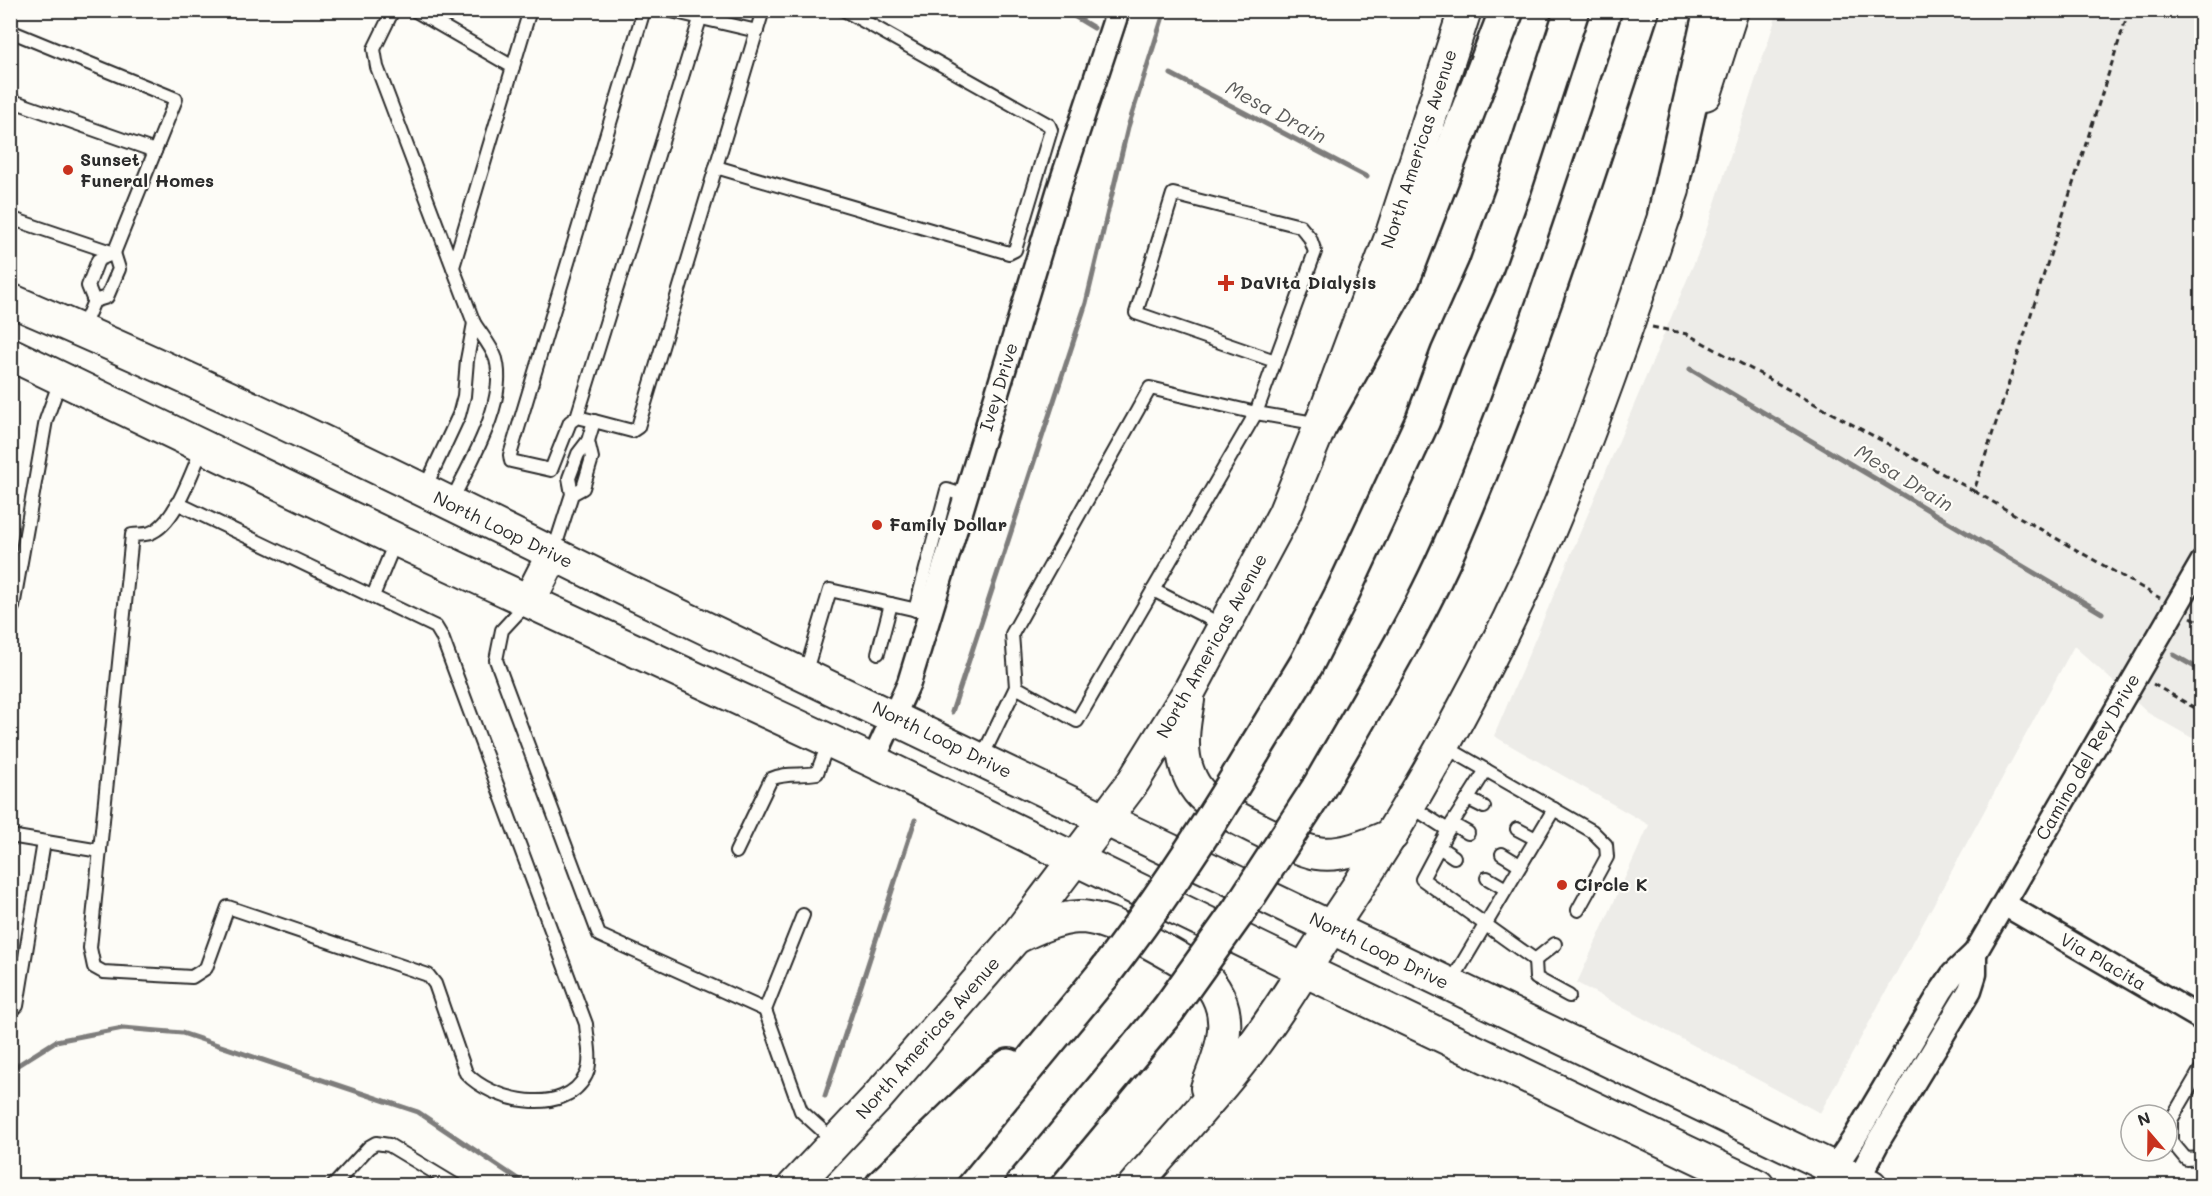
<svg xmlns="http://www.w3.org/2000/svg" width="2212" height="1196" viewBox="0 0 2212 1196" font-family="Mali,sans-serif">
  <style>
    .built { fill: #edece8 }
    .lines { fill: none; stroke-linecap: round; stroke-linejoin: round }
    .stream { stroke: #7e7d7b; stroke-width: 5 }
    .lane-casing { stroke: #2b2b2b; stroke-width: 16 }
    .street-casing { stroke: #2b2b2b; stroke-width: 27 }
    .secondary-casing { stroke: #2b2b2b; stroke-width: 36 }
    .highway-casing { stroke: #2b2b2b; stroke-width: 38 }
    .path { stroke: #2b2b2b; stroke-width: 3; stroke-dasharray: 6 4.5; stroke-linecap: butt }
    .lane { stroke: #fdfcf7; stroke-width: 12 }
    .street { stroke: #fdfcf7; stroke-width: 22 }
    .secondary { stroke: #fdfcf7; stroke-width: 32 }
    .highway { stroke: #fdfcf7; stroke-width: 33 }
    .highway-bridge-casing { stroke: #2b2b2b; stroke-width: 38; stroke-linecap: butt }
    .highway-bridge { stroke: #fdfcf7; stroke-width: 33 }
    .poi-dot { fill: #c8321e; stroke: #fdfcf7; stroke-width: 2 }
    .labels { text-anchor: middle; stroke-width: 4.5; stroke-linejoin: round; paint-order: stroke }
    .street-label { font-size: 18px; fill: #2b2b2b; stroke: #fdfcf7 }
    .poi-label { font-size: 18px; font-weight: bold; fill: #2b2b2b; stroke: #fdfcf7; text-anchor: start }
    .water-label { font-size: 20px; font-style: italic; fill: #5b5b5a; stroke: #fdfcf7 }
  </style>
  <rect width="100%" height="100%" fill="#fdfcf7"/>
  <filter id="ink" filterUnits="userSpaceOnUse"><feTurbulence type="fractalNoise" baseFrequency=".0167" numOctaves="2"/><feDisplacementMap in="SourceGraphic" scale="12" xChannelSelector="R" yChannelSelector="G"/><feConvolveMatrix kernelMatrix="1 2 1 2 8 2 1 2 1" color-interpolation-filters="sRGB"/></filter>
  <g filter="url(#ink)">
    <!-- built -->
    <path class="built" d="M1778,11H2201V743L2148,713L2074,646L1820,1113L1577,983L1649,825L1494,736L1700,249Z"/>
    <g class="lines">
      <!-- stream -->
      <g class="stream">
        <path d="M1064,10L1094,28"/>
        <path d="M1171,74L1367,177"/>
        <path d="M1690,369L2102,613"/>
        <path d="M2174,655L2202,671"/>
        <path d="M952,712L1086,303L1128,127L1165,10"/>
        <path d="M10,1070L56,1041L123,1028L182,1033L418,1112L528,1186"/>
        <path d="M825,1096L915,820"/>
      </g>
      <!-- lane casing -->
      <g class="lane-casing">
        <g id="lane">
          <path d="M393,10L374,49L377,67L474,323"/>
          <path d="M414,10L513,67"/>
          <path d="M667,10L757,31"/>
          <path d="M10,31L176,99L114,253L10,218"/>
          <path d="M10,100L155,151"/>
          <path d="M716,167L1009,253L1015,250L1051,130L1049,125L844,10"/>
          <path d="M453,267L530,10"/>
          <path d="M82,329L94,301L88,286L98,260L114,253L119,269L107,297L94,301"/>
          <path d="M1275,361L1136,313L1173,194L1300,226L1310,238L1315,252L1256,413L1320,424"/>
          <path d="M577,417L570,422L551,470L511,461L510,455L644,10"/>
          <path d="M594,421L577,417L700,19"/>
          <path d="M588,441L594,421L632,431L638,427L763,10"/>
          <path d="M424,490L459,415L464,396L467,360L474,323C481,334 492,347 496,359C508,403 468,466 450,504"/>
          <path d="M177,503L436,627L442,637L586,1024C587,1039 593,1061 586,1075C565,1118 491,1101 466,1073L435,984L428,975L228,907L206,968L192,977L103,972L94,967L90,948L132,535C137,534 145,535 150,533C176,524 192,470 203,447"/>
          <path d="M553,553L572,494L569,478L578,454L588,441L592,458L583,488L572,494"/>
          <path d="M1153,590L1224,626"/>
          <path d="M373,596L396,540"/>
          <path d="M528,602L502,630L496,660L599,935L765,1010"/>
          <path d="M13,607L46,420L61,378"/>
          <path d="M915,610L947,490L966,496"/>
          <path d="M878,653L891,604"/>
          <path d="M805,674L830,590L930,613"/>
          <path d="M1444,746L1592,831L1606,845L1607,857L1578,910"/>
          <path d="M981,759L1016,687L1077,721L1256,413L1150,388L1012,634L1016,687"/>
          <path d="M1468,799L1484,807"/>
          <path d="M1409,805L1448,830L1422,879L1535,960"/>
          <path d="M1452,824L1468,833"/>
          <path d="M1517,829L1536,839"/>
          <path d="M1448,830L1486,770"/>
          <path d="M10,836L100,851"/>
          <path d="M1439,847L1454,857"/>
          <path d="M736,852L771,779C785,772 801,776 817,773L829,741"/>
          <path d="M1502,854L1520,865"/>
          <path d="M1487,878L1506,889"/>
          <path d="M803,915L765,1010L801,1111L834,1141"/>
          <path d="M1535,960L1536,978L1569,996"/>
          <path d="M1535,960L1555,944"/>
          <path d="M1450,984L1554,809"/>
          <path d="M17,1006L44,842"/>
          <path d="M2202,1067L2171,1120V1141L2186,1159L2202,1158"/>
          <path d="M333,1186L369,1147L376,1143L389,1145L457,1186"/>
        </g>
      </g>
      <!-- street casing -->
      <g class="street-casing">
        <g id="street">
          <path d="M873,761L909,683L1059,189L1118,10"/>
          <path d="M2004,904L2202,1019"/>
          <path d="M1822,1186L1855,1137L1942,990L1953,974L1975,953L2202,562"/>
          <path d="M1855,1186L1879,1140L1970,990L1975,974V953"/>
        </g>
      </g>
      <!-- secondary casing -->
      <g class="secondary-casing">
        <g id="secondary">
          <path d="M1705,94L1732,10"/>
          <path d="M10,300C219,389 423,489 626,590L1871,1186"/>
          <path d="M10,354L399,541L873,761L1306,971L1758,1186"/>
          <path d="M529,601L553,554"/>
          <path d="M1188,700C1184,723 1179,749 1188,772C1191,780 1196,789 1202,795C1218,811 1295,849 1317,853C1342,857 1369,845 1392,835"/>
          <path d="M1015,938C1035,928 1057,918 1080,917C1111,917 1170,954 1198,970C1239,1008 1224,1044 1207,1088"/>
          <path d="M794,1186L875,1100L1015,938L1133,782L1190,690L1284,514L1321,424L1391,237L1465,10"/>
          <path d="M1134,1186C1170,1144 1209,1103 1243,1059C1276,1017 1303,971 1332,926C1409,812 1477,692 1534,566C1588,444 1631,316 1673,190"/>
        </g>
      </g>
      <!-- highway casing -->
      <g class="highway-casing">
        <g id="highway">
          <path d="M1665,214L1711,10"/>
          <path d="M1321,424L1403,279L1507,10"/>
          <path d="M1253,752L1306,665L1341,596L1423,420L1448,353L1485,270L1515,186L1572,10"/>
          <path d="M1318,789C1368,702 1421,617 1459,525C1530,357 1585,183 1642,10"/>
          <path d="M882,1186L991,1080L1009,1066"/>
          <path d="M929,1186L1103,975"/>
          <path d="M1022,1186L1168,1010"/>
        </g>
      </g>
      <!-- path -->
      <g class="path">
        <path d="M1652,327L1687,334L1974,491L2129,10"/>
        <path d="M1974,491L2160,598"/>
        <path d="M2191,617L2202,623"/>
        <path d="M2153,684L2202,712"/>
      </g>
      <!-- lane -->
      <use href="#lane" class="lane"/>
      <!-- street -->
      <use href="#street" class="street"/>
      <!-- secondary -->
      <use href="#secondary" class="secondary"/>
      <!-- highway -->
      <use href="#highway" class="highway"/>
      <!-- highway-bridge casing -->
      <g class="highway-bridge-casing">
        <g id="highway-bridge">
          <path d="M1103,975C1158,904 1207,829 1253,752"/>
          <path d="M1168,1010L1240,909L1318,789"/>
        </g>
      </g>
      <!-- highway-bridge -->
      <use href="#highway-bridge" class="highway-bridge"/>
    </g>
  </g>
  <!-- markers -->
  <g class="poi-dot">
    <circle cx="68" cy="170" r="6"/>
    <path d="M1223 274h6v6h6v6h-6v6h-6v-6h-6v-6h6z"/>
    <circle cx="877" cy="525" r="6"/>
    <circle cx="1562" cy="885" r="6"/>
  </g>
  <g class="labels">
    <!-- street labels -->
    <g class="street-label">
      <text transform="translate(1419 149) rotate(-72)" y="6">North Americas Avenue</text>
      <text transform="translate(999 387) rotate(-73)" y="6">Ivey Drive</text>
      <text transform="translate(503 530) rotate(26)" y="6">North Loop Drive</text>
      <text transform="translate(1212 646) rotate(-61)" y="6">North Americas Avenue</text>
      <text transform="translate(942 740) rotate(26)" y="6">North Loop Drive</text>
      <text transform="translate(2088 757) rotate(-60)" y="6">Camino del Rey Drive</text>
      <text transform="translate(1379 951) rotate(26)" y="6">North Loop Drive</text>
      <text transform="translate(2103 962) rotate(30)" y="6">Via Placita</text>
      <text transform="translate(928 1038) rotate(-49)" y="6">North Americas Avenue</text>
    </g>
    <!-- poi labels -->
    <g class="poi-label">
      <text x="80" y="166">Sunset<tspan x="80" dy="21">Funeral Homes</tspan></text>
      <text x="1240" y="289">DaVita Dialysis</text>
      <text x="889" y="531">Family Dollar</text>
      <text x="1574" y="891">Circle K</text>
    </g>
    <!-- water labels -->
    <g class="water-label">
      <text transform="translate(1276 112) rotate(28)" y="7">Mesa Drain</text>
      <text transform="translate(1904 478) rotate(31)" y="7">Mesa Drain</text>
    </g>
  </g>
  <!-- margin -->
  <rect width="2212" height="1196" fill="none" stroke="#fdfcf7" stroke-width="36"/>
  <rect x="18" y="18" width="2176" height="1160" fill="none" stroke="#2b2b2b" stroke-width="2" filter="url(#ink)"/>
  <!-- north arrow -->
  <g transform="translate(2149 1133) rotate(340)"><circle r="28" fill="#fdfcf7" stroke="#a9a8a5" stroke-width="1.5"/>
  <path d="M0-4.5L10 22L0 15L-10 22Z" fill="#c8321e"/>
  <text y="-9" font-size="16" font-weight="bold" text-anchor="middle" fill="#2b2b2b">N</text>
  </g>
</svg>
